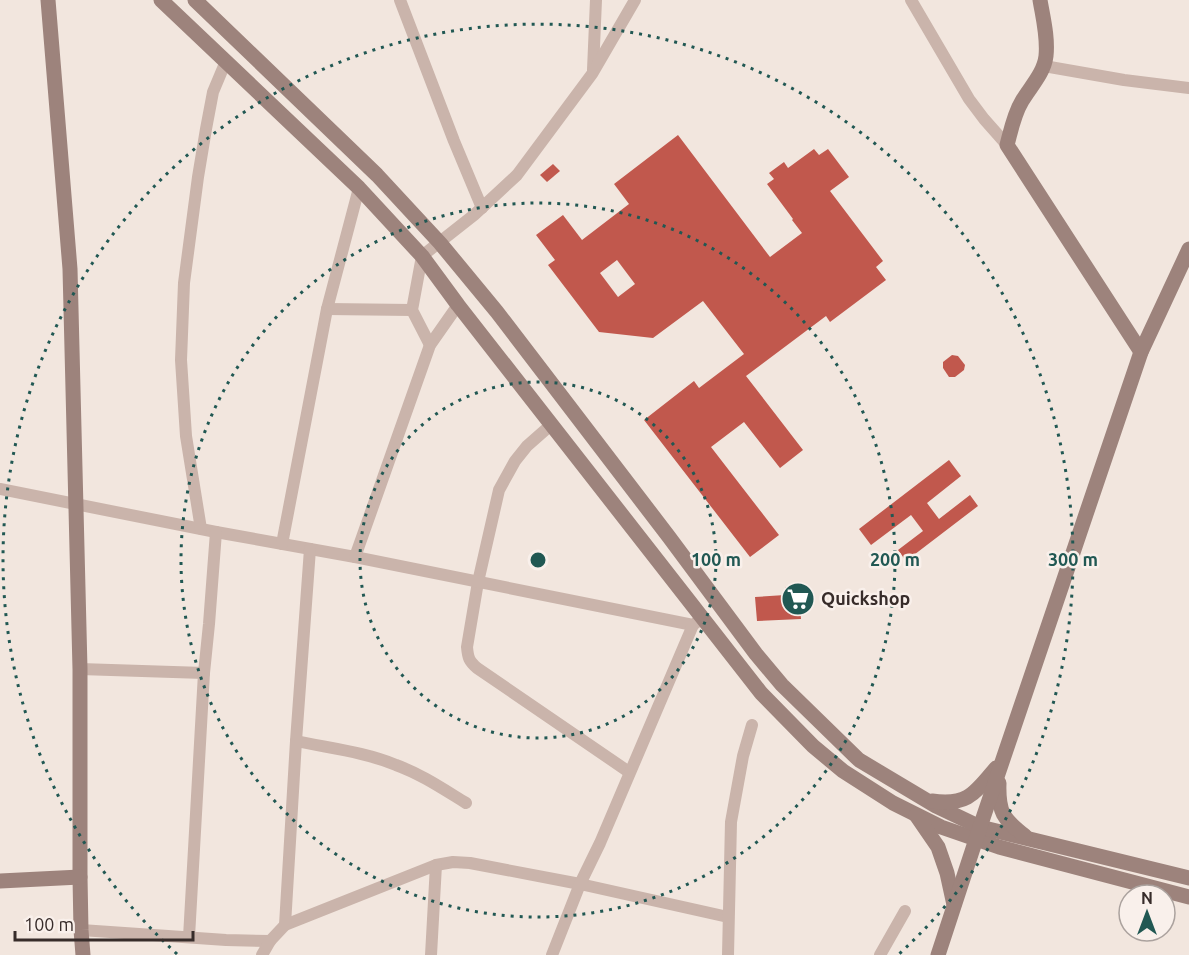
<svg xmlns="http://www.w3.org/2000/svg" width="1189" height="955" viewBox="0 0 1189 955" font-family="Ubuntu,sans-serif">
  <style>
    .building { fill: #c1584d; fill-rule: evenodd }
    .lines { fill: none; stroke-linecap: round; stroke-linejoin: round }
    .street { stroke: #cab4ab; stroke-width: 12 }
    .secondary { stroke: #9d837c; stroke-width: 15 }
    .ring { fill: none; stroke: #215853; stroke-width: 3; stroke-dasharray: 3 6 }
    .labels { text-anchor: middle; stroke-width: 5; stroke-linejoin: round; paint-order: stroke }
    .poi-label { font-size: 18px; font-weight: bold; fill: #372c2a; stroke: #f9f0eb; text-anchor: start }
    .centre { fill: #215853; stroke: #f9f0eb; stroke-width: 3 }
    .ring-label { font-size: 18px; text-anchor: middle; font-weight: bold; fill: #215853; stroke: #f9f0eb; stroke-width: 5; stroke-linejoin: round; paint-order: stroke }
  </style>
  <rect width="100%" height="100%" fill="#f2e6de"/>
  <!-- building -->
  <g class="building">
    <path d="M678,135L770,257L802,233L792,220L793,219L767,184L774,179L769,173L784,162L788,168L814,149L819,155L828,149L849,177L830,191L883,261L876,267L886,280L830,322L826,316L746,376L803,450L780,468L744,422L711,447L779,535L750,557L644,420L694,381L699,388L744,354L703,301L653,338L599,332L548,265L555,260L536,235L563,215L582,240L629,204L614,184ZM617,260L635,284L618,297L600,273Z"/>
    <path d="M553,164L560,171L547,182L540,175Z"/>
    <path d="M952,355L958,356L965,365L964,370L955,377H949L943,368V362Z"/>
    <path d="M949,460L961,476L927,503L939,519L970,495L978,506L906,561L898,550L923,531L911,515L871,545L859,529Z"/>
    <path d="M799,586L800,592L811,591V607H800L801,619L757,621L755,597L785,595V587Z"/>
  </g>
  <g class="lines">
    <!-- street -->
    <g class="street">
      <path d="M400,0L454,141L482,208"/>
      <path d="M911,0L969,99L984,119L1007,145"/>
      <path d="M1044,66L1124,80L1189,88"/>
      <path d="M593,70L596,0"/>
      <path d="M327,309L412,310"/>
      <path d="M430,345L412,310L422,256L474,215L517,175L592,74L635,0"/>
      <path d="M552,424L527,446L515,461L499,490L478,582L467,647C468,658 469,661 477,668L629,772"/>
      <path d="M0,489L216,532L355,557L693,625L702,618"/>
      <path d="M201,529L186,436L181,360L184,283L198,177L206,129L213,92L226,61"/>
      <path d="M282,544L327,309L359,188"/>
      <path d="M355,557L430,345L458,305"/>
      <path d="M80,669L204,673"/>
      <path d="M296,741C328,748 365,752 396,765C421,774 443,789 466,803"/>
      <path d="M285,925L436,865L453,862L470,863L580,884L728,917"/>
      <path d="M81,930L226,940L270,941"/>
      <path d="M189,937L204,673L209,624L216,532"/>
      <path d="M262,955L270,941L285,925L296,741L310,549"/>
      <path d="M431,955L436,865"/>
      <path d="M552,955L580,884L600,843L693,625"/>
      <path d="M728,955L731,822L743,756L752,725"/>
      <path d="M880,955L905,911"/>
    </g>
    <!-- secondary -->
    <g class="secondary">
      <path d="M48,0L70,269L80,669V877L81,930L83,955"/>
      <path d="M161,0L359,188L422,256L458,305L761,693L813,746L843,771L893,803L941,827L999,847L1189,897"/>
      <path d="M195,0L377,175L440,243L497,312L669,537L756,654L782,685L859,760L936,806L980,827L1189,878"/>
      <path d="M1040,0C1043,18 1048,37 1046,56C1044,73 1031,86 1022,101C1014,114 1011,130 1007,145L1141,352"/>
      <path d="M999,783C998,812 1003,819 1025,836"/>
      <path d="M932,801C968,806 975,793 996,768"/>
      <path d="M916,815L938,847L947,873L954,905"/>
      <path d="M0,881L80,877"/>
      <path d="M938,955L980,827L1141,352L1189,249"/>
    </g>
  </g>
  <!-- distance rings -->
  <g class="ring">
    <circle cx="538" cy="560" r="178"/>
    <circle cx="538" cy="560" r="357"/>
    <path d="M177 954A535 535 0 1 1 899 954"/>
  </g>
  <!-- icons -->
  <defs>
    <g id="supermarket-disc" transform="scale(1.725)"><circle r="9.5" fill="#215853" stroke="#f9f0eb"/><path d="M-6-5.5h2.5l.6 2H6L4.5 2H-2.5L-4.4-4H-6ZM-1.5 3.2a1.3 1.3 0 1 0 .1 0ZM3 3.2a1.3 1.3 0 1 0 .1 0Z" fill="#fff"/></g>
  </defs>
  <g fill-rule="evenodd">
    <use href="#supermarket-disc" x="798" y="599"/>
  </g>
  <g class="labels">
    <!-- poi labels -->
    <g class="poi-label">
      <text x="821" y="605">Quickshop</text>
    </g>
  </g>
  <circle cx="538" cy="560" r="9" class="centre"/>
  <g class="ring-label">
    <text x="716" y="566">100 m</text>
    <text x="895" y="566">200 m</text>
    <text x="1073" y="566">300 m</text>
  </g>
  <!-- north arrow -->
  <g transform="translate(1147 913)"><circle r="28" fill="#f9f0eb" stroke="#aba29e" stroke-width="1.5"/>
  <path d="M0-4.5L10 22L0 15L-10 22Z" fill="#215853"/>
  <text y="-9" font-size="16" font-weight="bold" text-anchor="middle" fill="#372c2a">N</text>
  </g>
  <!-- scale -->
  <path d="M15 931v9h178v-9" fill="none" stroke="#372c2a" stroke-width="3"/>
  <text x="24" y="931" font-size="18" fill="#372c2a" stroke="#f9f0eb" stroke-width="4.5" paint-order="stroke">100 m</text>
</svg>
